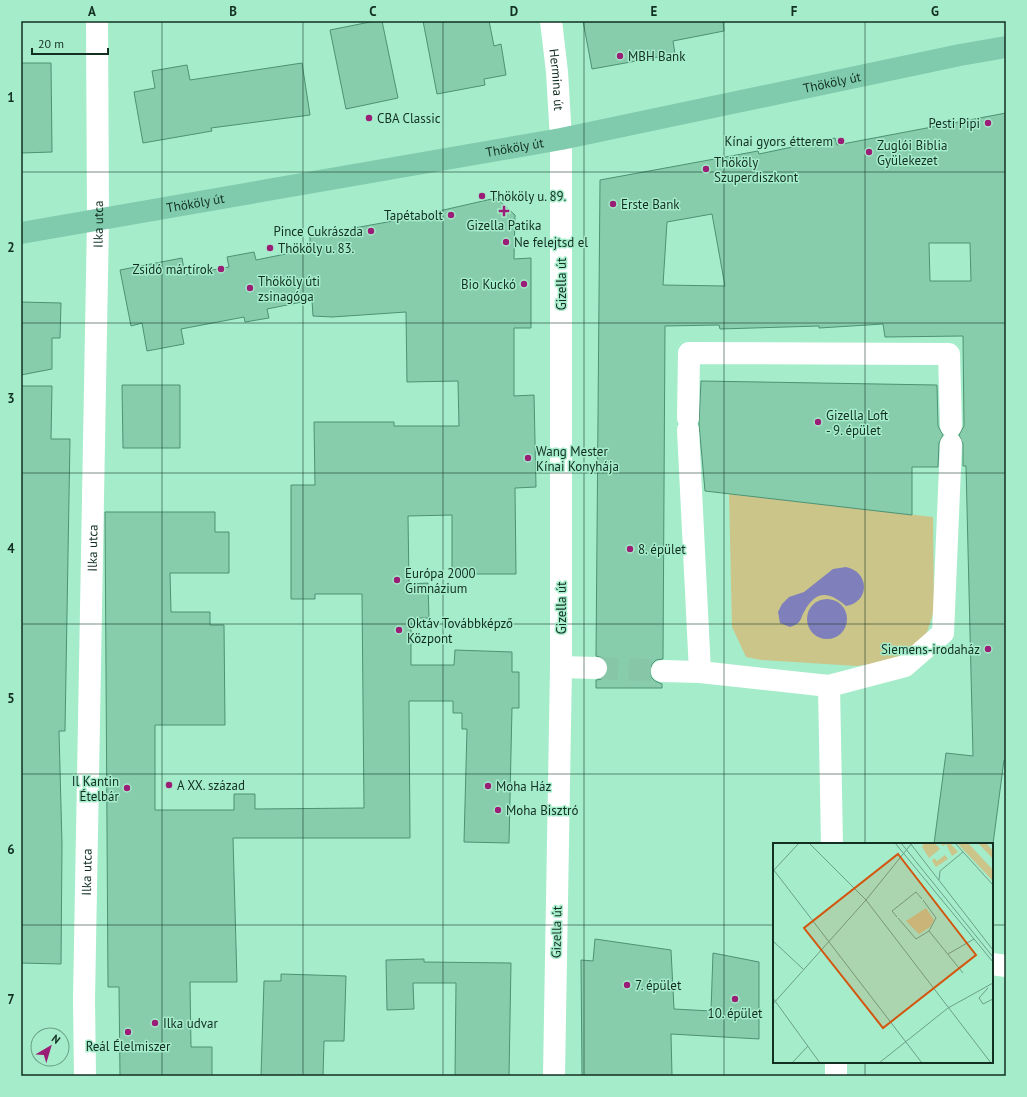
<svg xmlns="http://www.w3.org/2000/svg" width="1027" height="1097" viewBox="0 0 1027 1097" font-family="'PT Sans',sans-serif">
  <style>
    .green { fill: #cbc58a }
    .water { fill: #7f80bb }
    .building { fill: #87ccab; stroke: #4d9273; fill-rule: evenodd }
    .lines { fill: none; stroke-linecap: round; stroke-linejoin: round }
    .minor-tunnel { stroke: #88c6a8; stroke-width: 22; stroke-dasharray: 22 11; stroke-linecap: butt }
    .minor { stroke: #fff; stroke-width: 22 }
    .major { stroke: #80cbad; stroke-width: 22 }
    .grid { fill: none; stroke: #122f22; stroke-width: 1; stroke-opacity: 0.55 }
    .poi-dot { fill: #9a1e76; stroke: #a5ecca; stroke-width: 1.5 }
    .labels { text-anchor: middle; stroke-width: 3; stroke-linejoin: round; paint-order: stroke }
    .poi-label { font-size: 13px; fill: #122f22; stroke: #a5ecca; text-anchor: start }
    .street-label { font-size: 13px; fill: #122f22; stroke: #a5ecca }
    .inset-road { fill: none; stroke: #6aa087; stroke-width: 1 }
    .view { fill: #d3550e; fill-opacity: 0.15; stroke: #d3550e; stroke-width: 2 }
    .inset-edge { fill: none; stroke: #122f22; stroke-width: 2 }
    .neatline { fill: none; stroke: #122f22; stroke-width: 1.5 }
    .grid-label { font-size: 13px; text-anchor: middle; font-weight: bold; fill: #122f22 }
  </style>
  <rect width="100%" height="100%" fill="#a5ecca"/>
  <!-- green -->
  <path class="green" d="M729,494L933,517L934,611L924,641L892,661L857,666L761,660L746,657L732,627Z"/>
  <!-- water -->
  <g class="water">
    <path d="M846,567C870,572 870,602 846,606C828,591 816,590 804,612C802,615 801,621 798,623C796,625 792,626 790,627L780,623L778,612L782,604L789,597L804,592L833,569Z"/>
    <circle cx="827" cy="619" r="20"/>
  </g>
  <!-- building -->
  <g class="building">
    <path d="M375,21H382L398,98L346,109L330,30Z"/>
    <path d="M423,21H489L494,46L501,44L506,75L484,79L485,85L437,94Z"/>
    <path d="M583,21H723L724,31L673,41L675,54L592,69Z"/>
    <path d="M21,63H51L52,152L21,153Z"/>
    <path d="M302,63L310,115L211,128L212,131L143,143L134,92L155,88L152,71L187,65L190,80Z"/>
    <path d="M1006,113V760H1004L993,844H934L946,753L973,756L966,466H963V444L959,435L964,426L963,336L885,337L883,324L819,328V326L720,329L719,325L665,326L663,659L656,660L652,664L650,671L651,677L655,681L662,684V688H596V680L602,679L606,675L608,668L607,662L603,658L596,656L600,180L758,151L759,154L835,138L837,145ZM712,214L725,286L663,285L667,222ZM929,243H970L971,281H930Z"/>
    <path d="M496,198L515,215L514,259L531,258V328H514V396L534,395L536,487L515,488L516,574H452V515L408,516L409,584L428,583L429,618H411V665H454L455,650L512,652V672H519V708H512L509,843L464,842L467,729H462V713H453V701H409L410,838H233L237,982H190L191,1047H212V1076H120L119,987H108L105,512H215V532H229V573H170L171,612H210V625H224L225,725H155V810H234V794H255V809L364,808L362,594H315V599H291V485H315L314,422H394V426H459L458,381L407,382L406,312L332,317L313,316L312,300L267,309L269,318L245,322L244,317L181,329L184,344L147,351L142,323L131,326L120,270L182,258L185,275L229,267L227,257L254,252L256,260L310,249V236L404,219Z"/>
    <path d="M21,302L61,303L60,338H52V369L21,375Z"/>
    <path d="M701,381L937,385L938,426L943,435L939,443L938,467H912V515L705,491L699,424Z"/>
    <path d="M122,385H180V448H123Z"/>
    <path d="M21,386H52L51,439H70L65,731H59L62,844L61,964L21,963Z"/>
    <path d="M595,939L671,950L674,1009L711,1011L713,953L759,962V1039L671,1034L672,1076H582L581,960L593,961Z"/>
    <path d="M424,959V962L511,963L509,1076H455L456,983H413L414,1009L387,1010L386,960Z"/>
    <path d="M281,974L346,976L344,1041H324L323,1076H261L264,981H281Z"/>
  </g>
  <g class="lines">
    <!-- minor-tunnel -->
    <path class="minor-tunnel" d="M596,668L662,671"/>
    <!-- minor -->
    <g class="minor">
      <path id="s1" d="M551,21L557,72L561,139V667L554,1076"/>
      <path d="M688,418L689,353L949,354L951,426"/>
      <path d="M688,430L700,672L829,686L832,844"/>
      <path d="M561,667L596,668"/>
      <path d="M662,671L700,672"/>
      <path d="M829,686L905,666L943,633L951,444"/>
      <path d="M992,964L1006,966"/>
      <path d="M836,1062V1076"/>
      <path id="s2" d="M85,1076L84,1000L98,220L97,21"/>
    </g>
    <!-- major -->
    <path class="major" id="s3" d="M21,233L561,139L960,55L1006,47"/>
  </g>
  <!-- grid -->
  <path class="grid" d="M162,21V1076M303,21V1076M443,21V1076M584,21V1076M724,21V1076M865,21V844M21,172H1006M21,323H1006M21,473H1006M21,624H1006M21,774H1006M21,925H774M992,925H1006M865,1062V1076"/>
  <!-- markers -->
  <g class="poi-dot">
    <circle cx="620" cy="56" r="4"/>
    <circle cx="369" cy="118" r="4"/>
    <circle cx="988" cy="123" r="4"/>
    <circle cx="841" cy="141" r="4"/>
    <circle cx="869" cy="152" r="4"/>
    <circle cx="706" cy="169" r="4"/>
    <circle cx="482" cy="196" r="4"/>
    <circle cx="613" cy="204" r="4"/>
    <path d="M502 205h4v4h4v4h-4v4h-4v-4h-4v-4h4z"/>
    <circle cx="451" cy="215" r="4"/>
    <circle cx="371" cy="231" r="4"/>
    <circle cx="506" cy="242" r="4"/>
    <circle cx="270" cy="248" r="4"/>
    <circle cx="221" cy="269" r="4"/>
    <circle cx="524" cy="284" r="4"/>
    <circle cx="250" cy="288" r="4"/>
    <circle cx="818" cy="422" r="4"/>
    <circle cx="528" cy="458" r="4"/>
    <circle cx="630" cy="549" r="4"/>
    <circle cx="397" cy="580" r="4"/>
    <circle cx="399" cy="630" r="4"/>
    <circle cx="988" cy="649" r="4"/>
    <circle cx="169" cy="785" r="4"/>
    <circle cx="488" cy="786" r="4"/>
    <circle cx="127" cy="788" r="4"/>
    <circle cx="498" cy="810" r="4"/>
    <circle cx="627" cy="985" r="4"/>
    <circle cx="735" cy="999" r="4"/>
    <circle cx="155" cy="1023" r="4"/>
    <circle cx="128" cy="1032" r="4"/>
  </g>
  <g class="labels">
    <!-- poi labels -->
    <g class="poi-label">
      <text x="628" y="61">MBH Bank</text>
      <text x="377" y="123">CBA Classic</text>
      <text x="980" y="128" text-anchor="end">Pesti Pipi</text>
      <text x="833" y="146" text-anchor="end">Kínai gyors étterem</text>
      <text x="877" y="150">Zuglói Biblia<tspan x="877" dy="15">Gyülekezet</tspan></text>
      <text x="714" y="167">Thököly<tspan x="714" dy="15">Szuperdiszkont</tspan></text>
      <text x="490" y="201">Thököly u. 89.</text>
      <text x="621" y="209">Erste Bank</text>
      <text x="443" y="220" text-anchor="end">Tapétabolt</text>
      <text x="504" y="230" text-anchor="middle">Gizella Patika</text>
      <text x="363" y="236" text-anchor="end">Pince Cukrászda</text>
      <text x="514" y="247">Ne felejtsd el</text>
      <text x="278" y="253">Thököly u. 83.</text>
      <text x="213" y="274" text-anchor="end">Zsidó mártírok</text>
      <text x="258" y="286">Thököly úti<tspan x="258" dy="15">zsinagóga</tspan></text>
      <text x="516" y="289" text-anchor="end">Bio Kuckó</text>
      <text x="826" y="420">Gizella Loft<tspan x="826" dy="15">- 9. épület</tspan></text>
      <text x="536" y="456">Wang Mester<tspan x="536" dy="15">Kínai Konyhája</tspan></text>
      <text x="638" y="554">8. épület</text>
      <text x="405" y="578">Európa 2000<tspan x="405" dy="15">Gimnázium</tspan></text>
      <text x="407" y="628">Oktáv Továbbképző<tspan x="407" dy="15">Központ</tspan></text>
      <text x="980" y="654" text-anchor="end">Siemens-irodaház</text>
      <text x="119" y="786" text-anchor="end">Il Kantin<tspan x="119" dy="15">Ételbár</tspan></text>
      <text x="177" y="790">A XX. század</text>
      <text x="496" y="791">Moha Ház</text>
      <text x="506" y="815">Moha Bisztró</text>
      <text x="635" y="990">7. épület</text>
      <text x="735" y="1018" text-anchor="middle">10. épület</text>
      <text x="163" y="1028">Ilka udvar</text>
      <text x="128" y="1051" text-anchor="middle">Reál Élelmiszer</text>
    </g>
    <!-- street labels -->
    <g class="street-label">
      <text dy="5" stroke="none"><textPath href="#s1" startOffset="59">Hermina út</textPath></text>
      <text dy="5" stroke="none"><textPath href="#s3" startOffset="825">Thököly út</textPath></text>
      <text dy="5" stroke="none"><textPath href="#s3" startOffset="501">Thököly út</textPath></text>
      <text dy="5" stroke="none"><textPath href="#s3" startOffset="177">Thököly út</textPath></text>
      <text dy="5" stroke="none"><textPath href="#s2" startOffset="852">Ilka utca</textPath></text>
      <text transform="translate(561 284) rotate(-90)" y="5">Gizella út</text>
      <text dy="5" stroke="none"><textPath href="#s2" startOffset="528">Ilka utca</textPath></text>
      <text transform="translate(561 608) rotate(-90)" y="5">Gizella út</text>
      <text dy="5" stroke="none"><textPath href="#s2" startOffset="204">Ilka utca</textPath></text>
      <text transform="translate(556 932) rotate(-89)" y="5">Gizella út</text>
    </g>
  </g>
  <!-- overview -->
  <g transform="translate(773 843)">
    <rect width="220" height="220" fill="#a5ecca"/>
    <path d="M151,0H162L167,6L156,15L149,4ZM167,0H177L185,9L179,13L173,1L170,3ZM184,0H195L220,27V38ZM205,0H213L220,8V16ZM172,12L175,16L163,24L159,18L161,15L164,18ZM153,65L161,77L157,84L146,91L133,78Z" fill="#cbc58a"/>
    <path class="inset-road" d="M36,0L93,57L218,220M122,0L220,119M128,0L220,114M137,0L220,107M182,0L220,42M0,26L149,220M1,27L26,0M166,37L167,28L190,9M150,57L163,75L156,88M124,74L119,68L143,49L149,56M125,75L143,96L156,88L190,130M0,98L30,126M175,111L201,96M215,145L206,155L210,161L220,156M0,155L47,220M0,161L93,57L139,0M19,220L35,203M106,220L175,165L220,140"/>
    <path class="view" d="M125,11L203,112L110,185L31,85Z"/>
    <rect width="220" height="220" class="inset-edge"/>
  </g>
  <!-- border -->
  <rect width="1027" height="1097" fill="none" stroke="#a5ecca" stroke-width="44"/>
  <!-- north arrow -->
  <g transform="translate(50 1047) rotate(38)"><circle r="19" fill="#a5ecca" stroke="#6aa087"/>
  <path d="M0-3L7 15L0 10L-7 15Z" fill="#9a1e76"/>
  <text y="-6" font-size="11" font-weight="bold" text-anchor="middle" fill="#122f22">N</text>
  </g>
  <!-- scale -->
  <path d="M32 48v6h76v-6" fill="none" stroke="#122f22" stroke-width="2"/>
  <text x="38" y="48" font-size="12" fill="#122f22" stroke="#a5ecca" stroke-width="3" paint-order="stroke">20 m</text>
  <rect x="22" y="22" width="983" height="1053" class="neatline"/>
  <g class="grid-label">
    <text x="92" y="16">A</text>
    <text x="233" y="16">B</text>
    <text x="373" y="16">C</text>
    <text x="514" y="16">D</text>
    <text x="654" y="16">E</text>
    <text x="794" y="16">F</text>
    <text x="935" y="16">G</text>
    <text x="11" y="102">1</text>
    <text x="11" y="252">2</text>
    <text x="11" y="403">3</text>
    <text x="11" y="553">4</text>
    <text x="11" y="703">5</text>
    <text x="11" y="854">6</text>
    <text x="11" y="1004">7</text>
  </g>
</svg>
